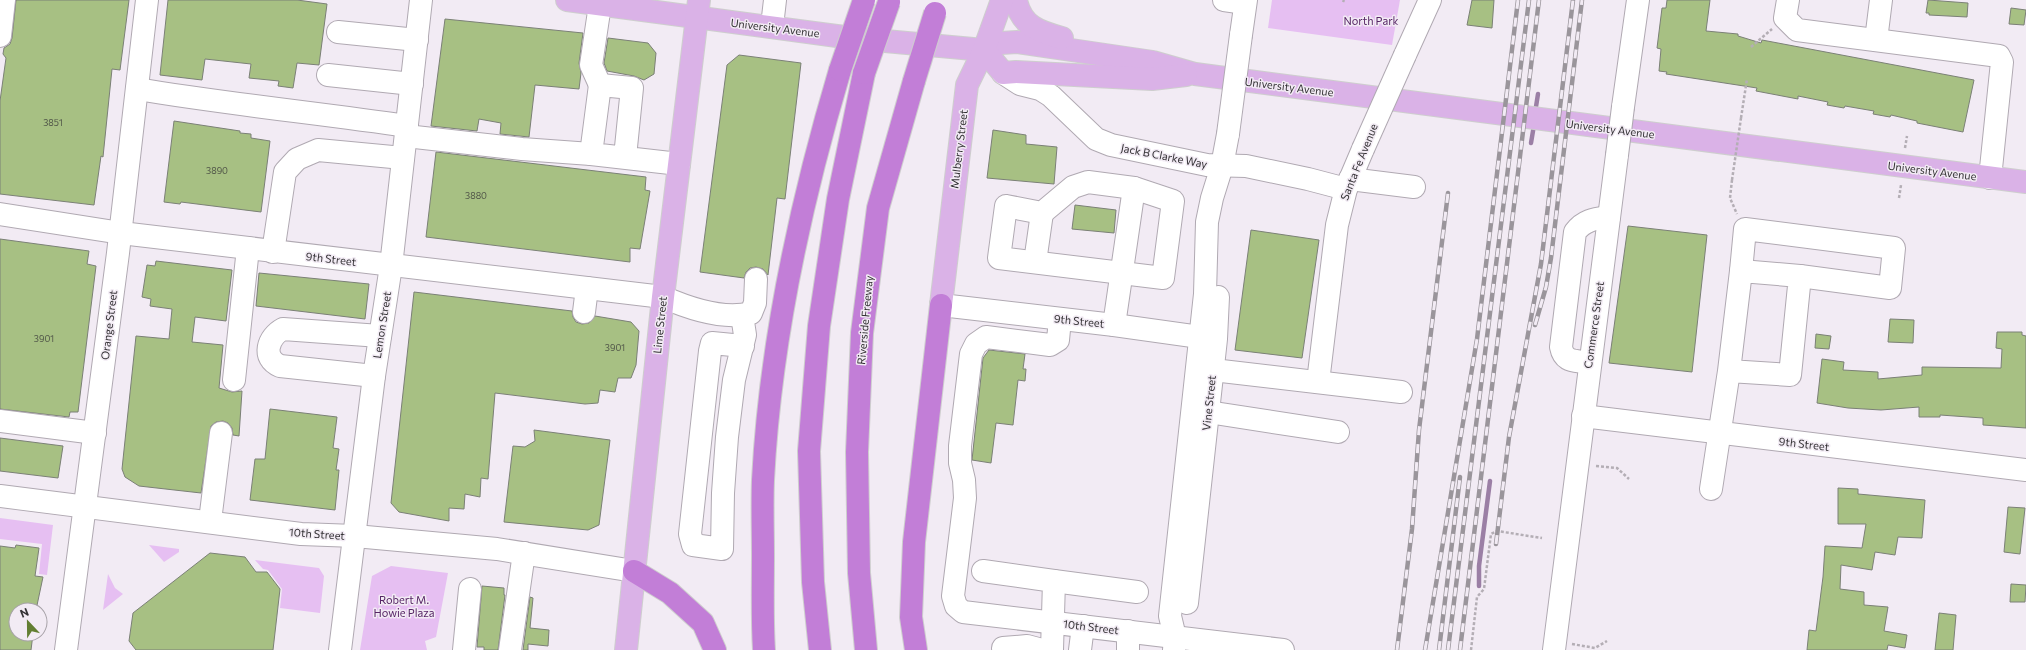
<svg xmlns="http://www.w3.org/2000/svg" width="2026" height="650" viewBox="0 0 2026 650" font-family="Commissioner,sans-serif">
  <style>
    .green { fill: #e6bff2 }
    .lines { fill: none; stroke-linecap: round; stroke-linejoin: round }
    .stream { stroke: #9b7fa5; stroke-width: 4.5 }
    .building { fill: #a7c083; stroke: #7b8076 }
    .minor-casing { stroke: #b0a9b2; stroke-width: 24 }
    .major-casing { stroke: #cecece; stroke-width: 24 }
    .highway-casing { stroke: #cecece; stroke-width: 24 }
    .path { stroke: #b4aeb5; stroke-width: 2.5; stroke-dasharray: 3 2; stroke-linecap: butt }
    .minor { stroke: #fff; stroke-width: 22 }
    .major { stroke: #dab2e7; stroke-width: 22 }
    .highway { stroke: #c27ed7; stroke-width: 22 }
    .rail-casing { stroke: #9a959b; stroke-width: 4.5 }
    .rail { stroke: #f2ebf4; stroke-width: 3; stroke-dasharray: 9; stroke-linecap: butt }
    .minor-bridge-casing { stroke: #b0a9b2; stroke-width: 24; stroke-linecap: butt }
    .highway-bridge-casing { stroke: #cecece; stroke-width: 24; stroke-linecap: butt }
    .path-bridge { stroke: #b4aeb5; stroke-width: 2.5; stroke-dasharray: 3 2; stroke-linecap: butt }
    .minor-bridge { stroke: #fff; stroke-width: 22 }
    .highway-bridge { stroke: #c27ed7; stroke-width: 22 }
    .labels { text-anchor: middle; stroke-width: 3; stroke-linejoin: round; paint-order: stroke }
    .number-label { font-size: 9px; fill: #505548 }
    .park-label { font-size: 11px; fill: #562565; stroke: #f2ebf4 }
    .street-label { font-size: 11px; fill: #333134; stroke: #f2ebf4 }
  </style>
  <rect width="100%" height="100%" fill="#f2ebf4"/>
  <!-- green -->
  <g class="green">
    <path d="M1272,0H1400L1392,45L1268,28Z"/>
    <path d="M0,518L53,525L47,575L39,574L42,544L0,539Z"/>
    <path d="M149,545L179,549V552L164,562Z"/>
    <path d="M255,560L319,568L324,576L320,613L280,608L282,589L268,570L263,569Z"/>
    <path d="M391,566L448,573L436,637L425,641L427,650H360L372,576Z"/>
    <path d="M108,574L115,588L123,594L103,610Z"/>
  </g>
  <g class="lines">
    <!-- stream -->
    <g class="stream">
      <path d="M1535,113L1538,94"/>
      <path d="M1531,143L1534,125"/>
      <path d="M1479,586V566L1490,481"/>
    </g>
  </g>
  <!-- building -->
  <g class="building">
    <path d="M16,0H129L120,70L112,69L103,157L101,156L94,205L0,194V101L6,58L3,54L4,48L10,44L12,38Z"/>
    <path d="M168,0H297L327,4L319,65L297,63L293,88L278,86L279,81L249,78L251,64L205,59L202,80L160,75Z"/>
    <path d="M1472,0H1494L1492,28L1467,25Z"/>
    <path d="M1667,0H1710L1706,31L1738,34V36L1761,43L1762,40L1974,80L1963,132L1917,123V121L1891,115L1890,117L1873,114L1874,111L1845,106L1844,108L1827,105L1828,102L1798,96V99L1756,91L1757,88L1666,74L1667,72L1659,71L1661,49L1657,48L1662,8H1666Z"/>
    <path d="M1928,0L1968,3L1967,17L1929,15V13H1926Z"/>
    <path d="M2011,8L2026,10L2024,25L2009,24Z"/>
    <path d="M445,19L583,33L579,63L581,73L579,89L535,85L529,137L500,134L501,123L479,119L477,131L431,126Z"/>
    <path d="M608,38L648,43L656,53L654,74L644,80L634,76L607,71L604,63Z"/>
    <path d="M739,55L801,63L785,199L777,198L768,275L763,269L756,267L750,268L746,272L744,278L700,272L727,65Z"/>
    <path d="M174,121L240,131V133L251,134V138L270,141L261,212L181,202L180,204L164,202Z"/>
    <path d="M993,130L1026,135V144L1057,147L1054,184L987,178Z"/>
    <path d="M436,152L646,177L645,190L650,191L640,249L630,248V262L426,237Z"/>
    <path d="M1075,205L1116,210L1114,233L1072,229Z"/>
    <path d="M1628,226L1707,235L1692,372L1609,363Z"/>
    <path d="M1251,230L1319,240L1302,358L1235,350Z"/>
    <path d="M0,239L89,251L87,264L96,266L78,412H70L69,417L0,409Z"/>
    <path d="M156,261L232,270L226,321L195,317L192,342L223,345L219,388L232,392L242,391L239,436L233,435L232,428L228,423L223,421L216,422L211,426L201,493L139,486L125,477L122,469L136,336L169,339L172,309L150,306L151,299L142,297L147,265L155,266Z"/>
    <path d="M259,273L369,284L365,319L256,306Z"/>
    <path d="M414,292L572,311L573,317L576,322L582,324L589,323L595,316L631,322L639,331L636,365L631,378H618L615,392L600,390L598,403L585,404L495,393L488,479L481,478L480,497L465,494L464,509L449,508V521L399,512L391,503Z"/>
    <path d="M1890,319L1914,320L1913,343L1888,342Z"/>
    <path d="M1997,332H2022V335L2026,336V428L1983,425V418L1940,415V417H1919V407L1881,410L1848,408L1817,403L1822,359L1844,362L1843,370L1878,372V379L1922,375V367L2001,368L2002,349L1996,348Z"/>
    <path d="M1816,334L1831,336L1829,349L1815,348Z"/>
    <path d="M989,350L1025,354L1023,369H1026L1025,381L1018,380L1013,425L996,423L991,463L972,460L983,358Z"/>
    <path d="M270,409L337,417L333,448L339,449L336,470H339L335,510L250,500L255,459H265Z"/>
    <path d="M534,430L610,440L599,525L588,530L504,522L513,446L525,447L535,441Z"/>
    <path d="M0,438L63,446L58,478L0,471Z"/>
    <path d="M1838,488L1858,489V494L1925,500L1922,538L1898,537L1895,555L1875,552L1872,570L1841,565L1840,589L1864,592V605L1888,607L1884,631L1907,635L1905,648L1888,645L1887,650H1807L1809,630L1816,631L1823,577L1825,546L1862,548L1866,524H1838Z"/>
    <path d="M2008,507L2025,508L2020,554L2004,552Z"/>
    <path d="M16,545L39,548L35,576L43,577L36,610H16V634H33L31,650H0V546L15,548Z"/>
    <path d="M210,553L245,557L256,572H267L280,589L273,650H136L129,641L133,613Z"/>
    <path d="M2011,584L2026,585L2025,602H2010Z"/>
    <path d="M482,586L504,588V595H505L498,650H484V647H477Z"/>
    <path d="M530,597L533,598L530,628L549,630L548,646L528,644V650H523Z"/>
    <path d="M1939,613L1956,615L1953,650H1935Z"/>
  </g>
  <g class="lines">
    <!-- minor casing -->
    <g class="minor-casing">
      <g id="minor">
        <path d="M1224,0L1245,3"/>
        <path d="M1788,0L1785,18L1797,30L1999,56L2002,62L1990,178"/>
        <path d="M600,5L591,65L600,85"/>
        <path d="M772,26L775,0"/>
        <path d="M338,32L417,40"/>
        <path d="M1241,35L1246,0"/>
        <path d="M0,36L4,0"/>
        <path d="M1876,40L1881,0"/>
        <path d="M1405,55L1430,0"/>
        <path d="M1003,73L1020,84L1040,89L1051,96L1096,139L1111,145L1207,165L1246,166L1308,179L1346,189"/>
        <path d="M328,75L412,84"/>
        <path d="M137,89C227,104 317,113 407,126"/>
        <path d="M1623,107L1638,0"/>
        <path d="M406,136L522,149L591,154"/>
        <path d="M625,157L632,88L600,85L591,154L679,164"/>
        <path d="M1350,179L1414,187"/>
        <path d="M1088,182L1134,188L1173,201L1163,278L999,258L1006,206L1042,213L1073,187Z"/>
        <path d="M0,214L121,233L663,297C688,308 724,320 751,313L755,303L756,279"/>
        <path d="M273,252L285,172L297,159L318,150L403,158"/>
        <path d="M1035,262L1042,213"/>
        <path d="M1741,271L1745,229L1894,248L1890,288L1800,276"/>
        <path d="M941,305L1114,325L1214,339"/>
        <path d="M584,312L587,288"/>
        <path d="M742,315L745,335L734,380L727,437L723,493L722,549L693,545L690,534L710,351L712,343L743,346"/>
        <path d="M1060,319L1058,340L1050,345L986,337L976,344L971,354L960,446V463L964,480L965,498L953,596L956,606L963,612L1283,650"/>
        <path d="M1114,325L1134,188"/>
        <path d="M1589,363C1575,360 1564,363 1561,347L1575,232C1584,220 1594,219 1609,217"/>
        <path d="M1213,370L1401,392"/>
        <path d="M374,376L280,366C261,358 268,337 283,329L380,336"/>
        <path d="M234,380L248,248"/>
        <path d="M1318,382L1337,225L1346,189L1363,149"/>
        <path d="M1208,412L1338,432"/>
        <path d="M1583,416L2026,470"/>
        <path d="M0,421L95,433"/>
        <path d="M1711,489L1729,371L1790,375L1800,276L1741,271L1729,371"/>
        <path d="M0,496L301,534L355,536L497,549L634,571"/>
        <path d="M210,521L221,433"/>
        <path d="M983,571L1054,581L1052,650"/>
        <path d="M1054,581L1137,592"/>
        <path d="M1187,603L1216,339L1218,297"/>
        <path d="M1128,631V650"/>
        <path d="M1003,648L1027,646L1042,650"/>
        <path d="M66,650L118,253L147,0"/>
        <path d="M340,650L374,376L391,266L421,0"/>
        <path d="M464,650L470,589"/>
        <path d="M510,650L524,553"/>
        <path d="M1080,650L1083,626"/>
        <path d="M1174,650L1175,637L1170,616L1205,294L1207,222L1212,198L1222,166L1228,134"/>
        <path d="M1554,650L1617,155"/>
      </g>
    </g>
    <!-- major casing -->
    <g class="major-casing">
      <g id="major">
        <path d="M567,0L852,38L984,50L1001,43L1017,42L1153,62L1195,74L2026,182"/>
        <path d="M1016,0C1021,26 1039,32 1062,38"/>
        <path d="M984,50L1003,73L1016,72L1152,79L1186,75"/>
        <path d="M941,305L967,85L984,50L1002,0"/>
        <path d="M626,650L663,297L699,0"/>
      </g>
    </g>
    <!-- highway casing -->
    <g class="highway-casing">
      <g id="highway">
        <path d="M634,571L670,593L703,623L715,650"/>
        <path d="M764,650C762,619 763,587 763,556C763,531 762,505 763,480C770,344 801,201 840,70"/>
        <path d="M820,650L813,582L809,451L819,326L838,199L864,73"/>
        <path d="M866,650L859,573L857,452L862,333L878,208L914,81"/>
        <path d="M916,650L911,617L914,542L941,305"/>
      </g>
    </g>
    <!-- path -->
    <g class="path">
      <path d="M1343,2L1344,0"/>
      <path d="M1751,47L1772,29"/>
      <path d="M1741,118L1747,79"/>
      <path d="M1905,148L1907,136"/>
      <path d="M1732,180L1730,198L1737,214"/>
      <path d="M1899,198L1901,185"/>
      <path d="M1596,466L1617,468L1629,479"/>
      <path d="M1572,644L1595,648L1607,641"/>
      <path d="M1471,650L1477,597L1484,589L1491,534L1497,531L1542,538"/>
    </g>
    <!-- minor -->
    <use href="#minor" class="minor"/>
    <!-- major -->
    <use href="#major" class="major"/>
    <!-- highway -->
    <use href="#highway" class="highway"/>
    <!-- rail casing -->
    <g class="rail-casing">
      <g id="rail">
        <path d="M1535,325L1546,287L1551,258L1582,0"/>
        <path d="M1496,544L1509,437L1541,264L1573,0"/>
        <path d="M1397,650L1412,529L1419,430L1448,193"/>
        <path d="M1425,650L1477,339L1518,0"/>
        <path d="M1439,650L1460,477"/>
        <path d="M1448,650L1529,0"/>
        <path d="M1460,650L1539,0"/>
      </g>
    </g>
    <!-- rail -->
    <use href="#rail" class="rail"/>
    <!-- minor-bridge casing -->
    <g class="minor-bridge-casing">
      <g id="minor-bridge">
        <path d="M1228,134L1241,35"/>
        <path d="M1363,149L1405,55"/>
        <path d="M1617,155L1623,107"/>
      </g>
    </g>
    <!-- highway-bridge casing -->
    <g class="highway-bridge-casing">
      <g id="highway-bridge">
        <path d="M840,70L864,0"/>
        <path d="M864,73L889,2"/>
        <path d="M914,81L935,13"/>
      </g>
    </g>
    <!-- path-bridge -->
    <path class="path-bridge" d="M1732,180L1741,118"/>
    <!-- minor-bridge -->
    <use href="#minor-bridge" class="minor-bridge"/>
    <!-- highway-bridge -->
    <use href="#highway-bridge" class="highway-bridge"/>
  </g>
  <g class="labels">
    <!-- number labels -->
    <g class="number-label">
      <text x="53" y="126">3851</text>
      <text x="217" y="174">3890</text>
      <text x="476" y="199">3880</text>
      <text x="44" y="342">3901</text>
      <text x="615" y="351">3901</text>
    </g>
    <!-- park labels -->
    <g class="park-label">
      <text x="1371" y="25">North Park</text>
      <text x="404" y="604">Robert M.<tspan x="404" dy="13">Howie Plaza</tspan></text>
    </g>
    <!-- street labels -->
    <g class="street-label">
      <text transform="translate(775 28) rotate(7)" y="4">University Avenue</text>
      <text transform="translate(1289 87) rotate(7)" y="4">University Avenue</text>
      <text transform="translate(1610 129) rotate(7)" y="4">University Avenue</text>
      <text transform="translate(959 149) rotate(-83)" y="4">Mulberry Street</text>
      <text transform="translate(1164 156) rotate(11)" y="4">Jack B Clarke Way</text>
      <text transform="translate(1359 162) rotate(-68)" y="4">Santa Fe Avenue</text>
      <text transform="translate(1932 171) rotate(7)" y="4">University Avenue</text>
      <text transform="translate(331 259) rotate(7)" y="4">9th Street</text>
      <text transform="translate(865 320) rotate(-85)" y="4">Riverside Freeway</text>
      <text transform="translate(1079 321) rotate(6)" y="4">9th Street</text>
      <text transform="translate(109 325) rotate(-83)" y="4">Orange Street</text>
      <text transform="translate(382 325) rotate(-81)" y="4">Lemon Street</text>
      <text transform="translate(660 325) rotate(-84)" y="4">Lime Street</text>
      <text transform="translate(1594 325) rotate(-82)" y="4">Commerce Street</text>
      <text transform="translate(1209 403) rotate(-84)" y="4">Vine Street</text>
      <text transform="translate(1804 444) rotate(7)" y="4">9th Street</text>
      <text transform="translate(317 534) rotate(4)" y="4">10th Street</text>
      <text transform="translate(1091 627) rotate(7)" y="4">10th Street</text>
    </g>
  </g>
  <!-- north arrow -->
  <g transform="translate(28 622) rotate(338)"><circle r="19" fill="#f2ebf4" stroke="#a6a1a7"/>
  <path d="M0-3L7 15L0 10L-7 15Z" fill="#627e32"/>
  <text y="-6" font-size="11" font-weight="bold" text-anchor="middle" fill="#333134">N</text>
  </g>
</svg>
